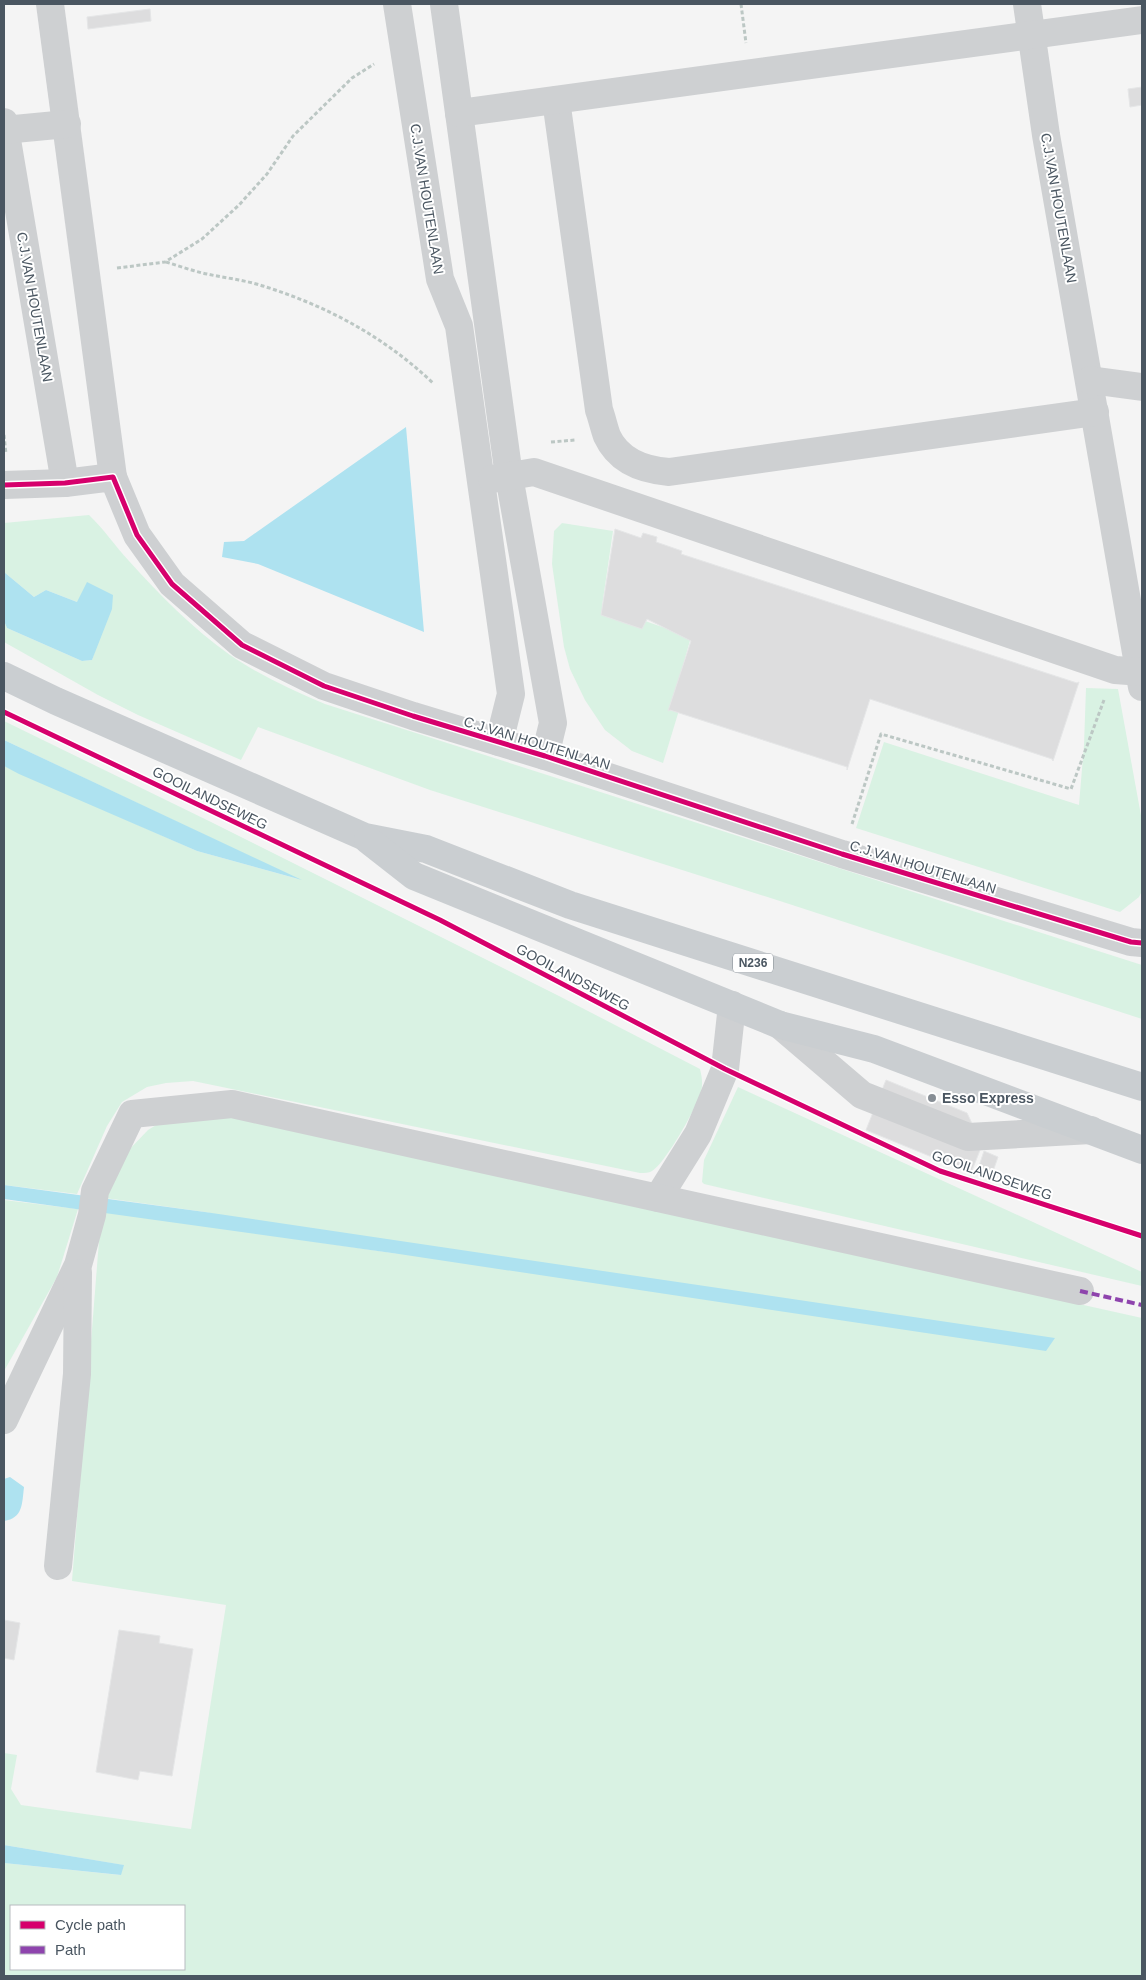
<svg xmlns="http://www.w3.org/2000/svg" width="1146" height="1980" viewBox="0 0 1146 1980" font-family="Arial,sans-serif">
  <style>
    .green { fill: #d9f2e3; fill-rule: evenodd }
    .water { fill: #aee2f0 }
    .building { fill: #ddddde; stroke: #e5e6e7 }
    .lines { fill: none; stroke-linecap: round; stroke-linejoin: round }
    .path { stroke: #bcc7c4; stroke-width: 3; stroke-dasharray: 4 2.5; stroke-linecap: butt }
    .minor { stroke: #ced0d2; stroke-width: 28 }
    .major { stroke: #caced1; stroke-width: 28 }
    .quiet { stroke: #8e44ad; stroke-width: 4; stroke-dasharray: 8 4; stroke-linecap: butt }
    .cycleway-casing { stroke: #fff; stroke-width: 8 }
    .cycleway { stroke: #d6006c; stroke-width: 5 }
    .poi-dot { fill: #868d94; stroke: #fff; stroke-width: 2 }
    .labels { text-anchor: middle; stroke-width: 4; stroke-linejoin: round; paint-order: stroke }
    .shield { fill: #fff; stroke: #808990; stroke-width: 1 }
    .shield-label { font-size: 12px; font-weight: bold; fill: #4a5661 }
    .street-label { font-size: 14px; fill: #4a5661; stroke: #fff }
    .poi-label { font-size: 14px; font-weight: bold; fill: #4a5661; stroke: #fff; text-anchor: start }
  </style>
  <rect width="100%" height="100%" fill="#f4f4f4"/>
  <!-- green -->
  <g class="green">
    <path d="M89,515C104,529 115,546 129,561C159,594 193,629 230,655C259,675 292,690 325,704L1142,965V1019L783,902L430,790L258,727L241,760L138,715L98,695L4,642V621L7,628L82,661L92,660L95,651L77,602L46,590L34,597L4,572V523Z"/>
    <path d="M562,523L613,531L602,606L691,637L672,704L680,707L663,763L632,751L605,730L585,700L570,669L564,647L552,564L554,531Z"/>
    <path d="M1086,688L1118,689L1142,821V891L1139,897L1120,912L856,828L884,742L1079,805L1084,745Z"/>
    <path d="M4,721L211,822L559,996L700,1069C702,1077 703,1084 701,1092C697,1107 665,1164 652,1171C649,1173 644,1173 640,1173L193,1081L166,1083L147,1087L122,1102L107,1126L77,1194L4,1185V766L197,851L298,879L4,740Z"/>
    <path d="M738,1087L1142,1272V1286L704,1184L702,1182L704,1160Z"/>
    <path d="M210,1110L1142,1318V1976H4V1863L120,1875L123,1865L4,1845V1753L17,1755L11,1789L21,1805L191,1829L226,1605L72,1581L99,1241L104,1211L399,1254L205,1212L105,1198L124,1155L148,1130L174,1114ZM11,1906H184V1969H11Z"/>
    <path d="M4,1200L78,1209L57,1277L4,1371Z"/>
  </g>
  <!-- water -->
  <g class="water">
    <path d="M406,427L424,632L258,564L222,557L224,542L244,541Z"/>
    <path d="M4,572L34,597L46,590L77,602L87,582L113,595L112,609L92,660L82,661L7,628L4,621Z"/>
    <path d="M4,740L302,880L197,851L19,774L4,766Z"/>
    <path d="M4,1185L205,1212L1055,1338L1046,1351L399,1254L4,1199Z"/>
    <path d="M10,1477L24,1487C22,1504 23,1518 4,1521V1479Z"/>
    <path d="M4,1845L124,1865L121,1875L4,1863Z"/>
  </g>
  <!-- building -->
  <g class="building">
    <path d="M150,9L151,21L88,29L87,17Z"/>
    <path d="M1142,87V105L1130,107L1128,89Z"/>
    <path d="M615,529L641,538L643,533L657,537L656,542L682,551L681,554L1077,683L1079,682L1053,761L1052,759L870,699L847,770V767L670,710L668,711L691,641L647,619L642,629L601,615Z"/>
    <path d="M886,1080L967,1113L982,1145L971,1173L866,1130Z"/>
    <path d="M984,1151L998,1157L992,1174L978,1169Z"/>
    <path d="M4,1620L20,1623L14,1660L4,1658Z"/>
    <path d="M119,1630L160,1636L159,1643L193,1649L172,1776L140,1771L138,1780L96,1772Z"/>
  </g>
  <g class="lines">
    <!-- path -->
    <g class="path">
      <path d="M741,4L746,43"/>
      <path d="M166,262C179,266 193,271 207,274C225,278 245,280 263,286C327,306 385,337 434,384"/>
      <path d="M117,268L165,262L202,239L239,205L267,174L293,136L352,78L374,64"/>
      <path d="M4,435L6,454"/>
      <path d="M551,442L575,440"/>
      <path d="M852,824L881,734L1071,789L1104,700"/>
    </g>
    <!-- minor -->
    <g class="minor">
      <path d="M50,4L113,477"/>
      <path d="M397,4L440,279L459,326L511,694L499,742"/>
      <path d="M444,4L509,476L553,723L545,756"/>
      <path d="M1027,4L1046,135L1142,687"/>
      <path d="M556,100L599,410C602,418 604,428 607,436C619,462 644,470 669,472L1095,412"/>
      <path d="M459,113L1142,20"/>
      <path d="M4,122L65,483"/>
      <path d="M4,130L67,124"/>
      <path d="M1090,380L1142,387"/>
      <path d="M492,479L534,472L1115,670L1142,672"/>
      <path d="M4,485L65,483L113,477L137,535L172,584L242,645L324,686L413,716L545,756L842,854L1131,942L1142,943"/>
      <path d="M780,1025L862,1095L968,1137L1091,1130"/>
      <path d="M658,1198L698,1134L725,1069L732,1005"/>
      <path d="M4,1420L78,1265L92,1215L95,1191L132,1114L232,1104L1080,1291"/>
      <path d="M58,1566L77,1374L78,1273"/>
    </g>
    <!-- major -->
    <g class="major">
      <path d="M4,676L56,701L365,837L426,849L570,905L1142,1087"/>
      <path d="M368,840L414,876L780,1025L874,1049L1142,1150"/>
    </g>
    <!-- quiet -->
    <path class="quiet" d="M1080,1291L1142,1305"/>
    <!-- cycleway casing -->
    <g class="cycleway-casing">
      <g id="cycleway">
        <path d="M4,485L65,483L113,477L137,535L172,584L242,645L324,686L413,716L545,756L842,854L1131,942L1142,943"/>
        <path d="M4,712L440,920L725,1069L940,1171L1142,1236"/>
      </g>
    </g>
    <!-- cycleway -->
    <use href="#cycleway" class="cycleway"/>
  </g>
  <!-- markers -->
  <circle class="poi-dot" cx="932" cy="1098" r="5"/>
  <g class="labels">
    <!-- shield labels -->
    <rect class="shield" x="733" y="953.5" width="40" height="19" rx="4"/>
    <g class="shield-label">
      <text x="753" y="967">N236</text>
    </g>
    <!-- street labels -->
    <g class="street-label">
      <text transform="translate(427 199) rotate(81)" y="5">C.J.VAN HOUTENLAAN</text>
      <text transform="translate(1059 208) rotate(80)" y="5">C.J.VAN HOUTENLAAN</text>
      <text transform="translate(35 307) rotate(80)" y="5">C.J.VAN HOUTENLAAN</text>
      <text transform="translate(537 743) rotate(17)" y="5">C.J.VAN HOUTENLAAN</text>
      <text transform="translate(210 798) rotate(26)" y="5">GOOILANDSEWEG</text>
      <text transform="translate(923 867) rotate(17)" y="5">C.J.VAN HOUTENLAAN</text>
      <text transform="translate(573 977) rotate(28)" y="5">GOOILANDSEWEG</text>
      <text transform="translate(992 1175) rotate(19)" y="5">GOOILANDSEWEG</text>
    </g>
    <!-- poi labels -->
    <g class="poi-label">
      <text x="942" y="1103">Esso Express</text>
    </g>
  </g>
  <!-- border -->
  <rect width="1146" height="1980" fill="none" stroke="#4a5661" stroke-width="10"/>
  <!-- legend -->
  <rect x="10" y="1905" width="175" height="65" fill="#ffffff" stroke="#b7bbc0"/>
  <rect x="20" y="1921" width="25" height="8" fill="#d6006c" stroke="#b7bbc0"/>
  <text x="55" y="1930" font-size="15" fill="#4a5661">Cycle path</text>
  <rect x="20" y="1946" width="25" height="8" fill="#8e44ad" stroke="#b7bbc0"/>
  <text x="55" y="1955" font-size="15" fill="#4a5661">Path</text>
</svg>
